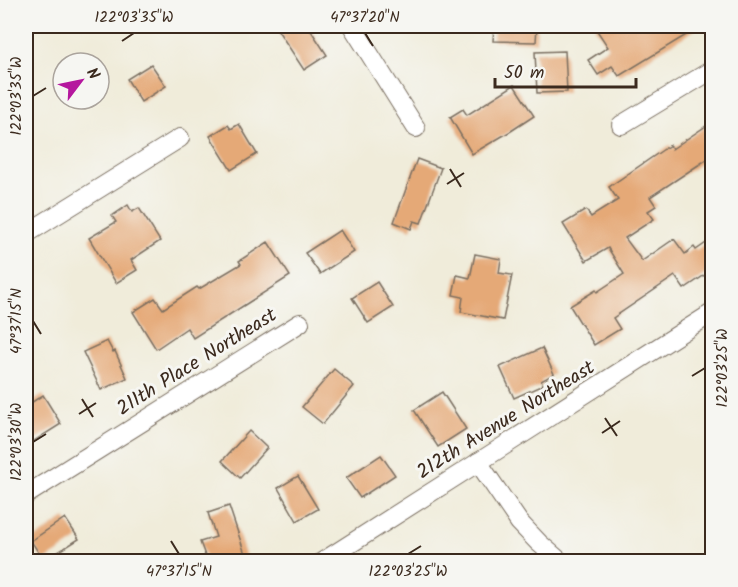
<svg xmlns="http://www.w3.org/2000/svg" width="738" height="587" viewBox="0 0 738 587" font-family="Kalam,sans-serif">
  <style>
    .building { fill: #e5a977 }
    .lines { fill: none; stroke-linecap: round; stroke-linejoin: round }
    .street-casing { stroke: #7a6e60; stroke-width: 20 }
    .street { stroke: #fff; stroke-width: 18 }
    .ticks { fill: none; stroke: #3b2a1e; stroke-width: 2 }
    .labels { text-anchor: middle; stroke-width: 6; stroke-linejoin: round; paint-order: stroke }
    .street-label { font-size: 20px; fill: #3b2a1e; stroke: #f6f6f2 }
    .neatline { fill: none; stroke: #3b2a1e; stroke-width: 2 }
    .ticks-label { font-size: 15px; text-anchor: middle; fill: #3b2a1e }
  </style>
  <rect width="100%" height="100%" fill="#f6f6f2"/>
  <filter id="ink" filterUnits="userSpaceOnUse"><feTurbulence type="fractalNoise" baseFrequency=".0167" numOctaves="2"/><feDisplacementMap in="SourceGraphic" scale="12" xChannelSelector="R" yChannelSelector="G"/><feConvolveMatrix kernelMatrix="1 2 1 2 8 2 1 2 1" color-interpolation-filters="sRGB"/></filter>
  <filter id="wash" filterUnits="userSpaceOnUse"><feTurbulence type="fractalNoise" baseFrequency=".008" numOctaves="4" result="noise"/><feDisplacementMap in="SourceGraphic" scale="24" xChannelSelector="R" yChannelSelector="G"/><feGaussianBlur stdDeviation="1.35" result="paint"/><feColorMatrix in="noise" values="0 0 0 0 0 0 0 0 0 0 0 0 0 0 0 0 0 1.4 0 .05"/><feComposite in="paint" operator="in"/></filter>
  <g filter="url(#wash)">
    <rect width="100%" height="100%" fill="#f0ecda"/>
    <g id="blocks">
      <!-- building -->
      <g class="building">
        <path d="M275,26H308L327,55L304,70Z"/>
        <path d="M494,26H537L536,42L493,41Z"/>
        <path d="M594,26H701L619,76L612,66L598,75L588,60L608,47Z"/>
        <path d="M565,51L567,92L537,93L535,52Z"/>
        <path d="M151,64L166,86L141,102L127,79Z"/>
        <path d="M514,85L534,116L511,131L472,154L450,117L463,109L467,115Z"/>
        <path d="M712,122V156L650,197L656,206L648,211L654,219L625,238L642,261L674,239L685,254L694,247L696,250L712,239V270L684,289L675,276L613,318L620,329L594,345L570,306L596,290L597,292L624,274L608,248L586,261L563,224L586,210L591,217L618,200L609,187L670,145L672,149Z"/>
        <path d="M239,124L257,154L231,170L210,136L228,125L231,129Z"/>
        <path d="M417,159L441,168L421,223L414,221L411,229L394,222Z"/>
        <path d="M128,205L132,212L139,208L160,241L131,260L137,270L116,283L89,238L116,222L112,216Z"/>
        <path d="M340,230L354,252L320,274L305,253Z"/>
        <path d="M268,242L290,276L193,338L187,328L156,349L133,312L155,298L163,309L197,287L199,289L241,264L239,261Z"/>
        <path d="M475,254L501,259L499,273L512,275L503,320L461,312L463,297L453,295L457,275L470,278Z"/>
        <path d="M377,282L393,307L368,323L352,298Z"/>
        <path d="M107,341L113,352L115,351L127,378L101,390L83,352Z"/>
        <path d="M542,348L554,374L541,381L543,385L514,398L500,367Z"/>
        <path d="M334,369L354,386L323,424L302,407Z"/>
        <path d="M442,392L466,429L438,447L414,410Z"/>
        <path d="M43,395L61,424L31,443L26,433V406Z"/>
        <path d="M249,431L267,448L240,478L222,461Z"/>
        <path d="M381,455L395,475L360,498L346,478Z"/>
        <path d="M298,476L318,509L297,521L278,488Z"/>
        <path d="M229,506L246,557L233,561H207L200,542L216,537L208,513Z"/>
        <path d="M65,518L79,539L44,561L31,541Z"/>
      </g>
    </g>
  </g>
  <g filter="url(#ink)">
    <use href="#blocks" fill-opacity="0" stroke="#7a6e60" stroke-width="1.5"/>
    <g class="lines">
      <!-- street casing -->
      <g class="street-casing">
        <g id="street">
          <path d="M352,26L416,128"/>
          <path d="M621,125L712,70"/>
          <path d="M26,234L180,138"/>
          <path d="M478,462L519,522L539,543L561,562"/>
          <path d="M26,495L300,323"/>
          <path d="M322,562L712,313"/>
        </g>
      </g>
      <!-- street -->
      <use href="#street" class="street"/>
    </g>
  </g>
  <!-- ticks -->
  <path class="ticks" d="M365,33L373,46M122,41L134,33M33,96L46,88M450,169L461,187M447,184L464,173M33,321L41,334M692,376L705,368M82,399L93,417M79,414L96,403M605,418L617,436M602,433L620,421M33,442L46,434M171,541L179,554M408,554L421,546"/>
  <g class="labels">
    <!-- street labels -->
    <g class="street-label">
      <text transform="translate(196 361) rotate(-32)" y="7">211th Place Northeast</text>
      <text transform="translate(505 419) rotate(-32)" y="7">212th Avenue Northeast</text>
    </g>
  </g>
  <!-- margin -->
  <rect width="738" height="587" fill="none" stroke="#f6f6f2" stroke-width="66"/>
  <!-- north arrow -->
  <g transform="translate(81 81) rotate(58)"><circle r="28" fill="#f6f6f2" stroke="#aba49d" stroke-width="1.5"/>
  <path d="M0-4.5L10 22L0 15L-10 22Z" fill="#b5179e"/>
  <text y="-9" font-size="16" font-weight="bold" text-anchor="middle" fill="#3b2a1e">N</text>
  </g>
  <!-- scale -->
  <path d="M495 78v9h141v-9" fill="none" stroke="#3b2a1e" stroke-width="3"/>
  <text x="504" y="78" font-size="18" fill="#3b2a1e" stroke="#f6f6f2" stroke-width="4.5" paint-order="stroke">50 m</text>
  <rect x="33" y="33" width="672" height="521" class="neatline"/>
  <g class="ticks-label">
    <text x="134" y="22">122°03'35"W</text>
    <text x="365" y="22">47°37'20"N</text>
    <text transform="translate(16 96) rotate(-90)" y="5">122°03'35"W</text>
    <text transform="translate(16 321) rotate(-90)" y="5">47°37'15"N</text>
    <text transform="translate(722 368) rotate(-90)" y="5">122°03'25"W</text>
    <text transform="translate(16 442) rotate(-90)" y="5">122°03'30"W</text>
    <text x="179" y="576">47°37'15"N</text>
    <text x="408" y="576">122°03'25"W</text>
  </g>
</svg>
